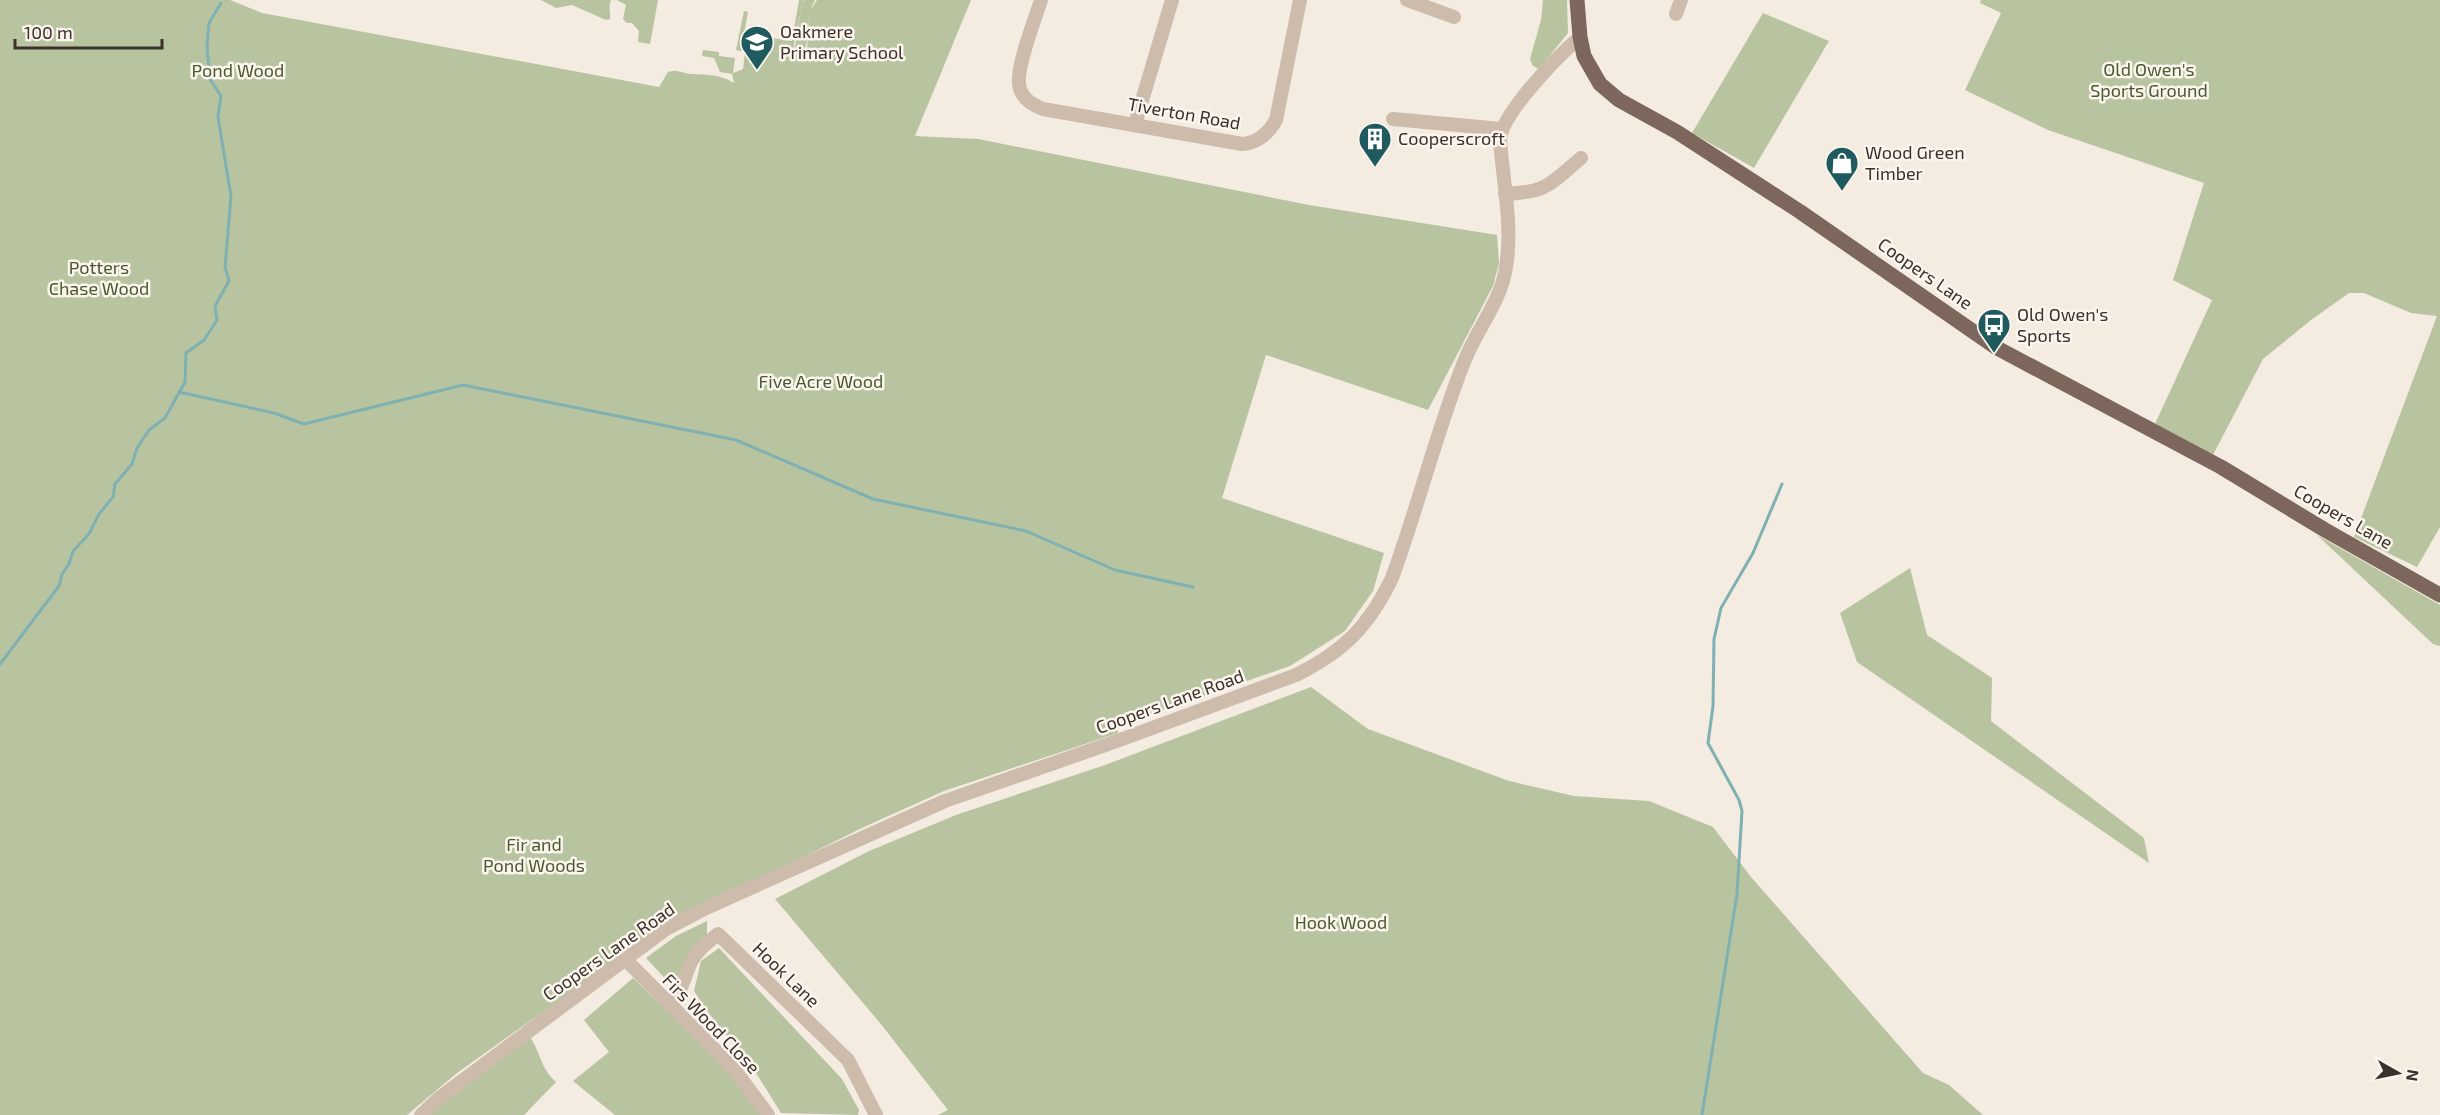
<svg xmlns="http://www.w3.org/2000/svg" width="2440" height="1115" viewBox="0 0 2440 1115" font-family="'Exo 2',sans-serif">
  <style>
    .green { fill: #b8c4a0 }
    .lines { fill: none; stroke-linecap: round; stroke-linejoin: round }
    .stream { stroke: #7fb0b2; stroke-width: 3 }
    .minor { stroke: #cdbbac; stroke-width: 14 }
    .major { stroke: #7d675c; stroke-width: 15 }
    .labels { text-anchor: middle; stroke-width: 5; stroke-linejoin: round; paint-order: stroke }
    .poi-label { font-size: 18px; fill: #3b302b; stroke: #fbf5ee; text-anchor: start }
    .park-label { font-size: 18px; fill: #4a5a2e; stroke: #fbf5ee }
    .street-label { font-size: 18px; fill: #3b302b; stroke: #fbf5ee }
  </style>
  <rect width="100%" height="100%" fill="#f4ebe1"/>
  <!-- green -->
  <g class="green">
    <path d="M0,0H230L262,13L659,87L668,72C678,69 682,73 691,74C707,75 720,74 734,83L732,74L720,72L714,58L702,56L703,50L719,52V56L735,58L733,73L743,69L745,52L736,50L744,11L748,12L744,34L792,41L799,0H803L794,45L795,53L801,55L806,53L807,48L810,11L817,0H971L915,136L978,139L1309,205L1497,235L1499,263L1493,286L1428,410L1266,355L1222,498L1384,553L1373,591L1345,631L1290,666L1117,726L1118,733L944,791L864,827L664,926L457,1073L407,1115H0Z"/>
    <path d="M541,0H611C608,6 611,12 610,19L606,20L572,5L556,8Z"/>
    <path d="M617,0H658L650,44L638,42L639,31L632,23H627L623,19L626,5Z"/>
    <path d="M804,0H815C805,16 811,45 802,54L797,53L795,47L802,3Z"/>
    <path d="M1543,0H1567L1568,33L1539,69L1533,66L1530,59L1541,20Z"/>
    <path d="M1981,0H2440V527L2417,567L2354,537L2437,316L2411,313L2364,293H2349L2311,320L2263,359L2213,455L2155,424L2212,300L2173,280L2204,183L2048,130L1965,90L2001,13L1980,3Z"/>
    <path d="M1763,13L1829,41L1754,168L1692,133Z"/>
    <path d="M2317,535L2440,605V646L2433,644Z"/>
    <path d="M1910,568L1927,635L1992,678L1991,721L2144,838L2149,863L1857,662L1840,613Z"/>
    <path d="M1311,687L1368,729L1509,781L1574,796L1649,801L1713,827L1751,877L1923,1073L1949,1085L1983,1115H938L948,1110L880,1023L775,899L869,851L956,815L1105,765Z"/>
    <path d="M707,921V935L686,958L673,987L646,958L676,936Z"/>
    <path d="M719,948L842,1079L859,1110L858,1115L781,1113L753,1068L707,1011L694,991L701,961Z"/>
    <path d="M633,978L729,1070L761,1115H615L573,1081L609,1052L584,1020Z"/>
    <path d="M530,1037C542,1055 539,1066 556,1082L524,1115H428Z"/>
  </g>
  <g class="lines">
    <!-- stream -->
    <g class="stream">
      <path d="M179,392L274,413L304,424L463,385L736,440L873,499L1026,531L1115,570L1193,587"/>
      <path d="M0,664L59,586L62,574L69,564L73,551L89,534L99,514L113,497L115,484L132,464L137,448L149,430L165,418L185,382L186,353L204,340L217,320L215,306L229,281L225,267L231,196L218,117L221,96L210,79L207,47L209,23L221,3"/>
      <path d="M1702,1115L1737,894L1742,811L1739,800L1708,743L1713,706L1714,639L1721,608L1753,553L1782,484"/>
    </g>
    <!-- minor -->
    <g class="minor">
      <path d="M1041,0C1035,19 1017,65 1019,83C1020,97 1030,104 1043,109L1242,144C1257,143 1268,134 1276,120L1300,0"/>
      <path d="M1407,0L1454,17"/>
      <path d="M1676,14L1681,0"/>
      <path d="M1393,119L1501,129"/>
      <path d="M1135,124L1172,0"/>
      <path d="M1505,194C1548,192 1550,184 1581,158"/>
      <path d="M626,960L734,1069L768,1115"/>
      <path d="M670,1006C681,993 684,978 691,962C697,950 708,942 718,934L848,1060L876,1115"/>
      <path d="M421,1115L439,1098L666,929L706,908L945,801L1117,741L1296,675C1343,652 1369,626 1392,578C1418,507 1436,433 1464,362C1476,330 1501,302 1506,267C1513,226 1503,182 1500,140C1501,114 1559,55 1580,37"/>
    </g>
    <!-- major -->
    <path class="major" d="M1577,0L1580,37L1584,56L1600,84L1619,100L1677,132L1799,211L1997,348L2221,467L2325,530L2440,595"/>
  </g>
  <!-- icons -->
  <defs>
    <g id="school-pin" transform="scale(1.725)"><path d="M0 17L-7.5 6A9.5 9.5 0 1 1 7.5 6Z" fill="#1f5a5e" stroke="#fbf5ee"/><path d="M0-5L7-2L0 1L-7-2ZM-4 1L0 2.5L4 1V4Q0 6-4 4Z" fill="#fff"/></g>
    <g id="building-pin" transform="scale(1.725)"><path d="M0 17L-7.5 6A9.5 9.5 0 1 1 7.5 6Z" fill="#1f5a5e" stroke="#fbf5ee"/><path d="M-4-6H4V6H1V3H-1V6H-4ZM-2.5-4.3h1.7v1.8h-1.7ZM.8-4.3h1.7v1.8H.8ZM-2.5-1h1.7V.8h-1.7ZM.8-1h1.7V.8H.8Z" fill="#fff"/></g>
    <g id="shop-pin" transform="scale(1.725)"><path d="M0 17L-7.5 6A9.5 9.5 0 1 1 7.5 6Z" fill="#1f5a5e" stroke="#fbf5ee"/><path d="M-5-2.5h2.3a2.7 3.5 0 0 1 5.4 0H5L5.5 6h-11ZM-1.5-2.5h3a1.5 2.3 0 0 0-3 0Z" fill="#fff"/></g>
    <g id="bus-pin" transform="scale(1.725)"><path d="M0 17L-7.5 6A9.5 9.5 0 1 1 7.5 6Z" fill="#1f5a5e" stroke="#fbf5ee"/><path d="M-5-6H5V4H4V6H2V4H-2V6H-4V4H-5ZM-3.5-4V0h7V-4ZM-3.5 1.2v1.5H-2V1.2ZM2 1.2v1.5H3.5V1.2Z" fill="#fff"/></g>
  </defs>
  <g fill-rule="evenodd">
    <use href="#school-pin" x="757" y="42"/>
    <use href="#building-pin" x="1375" y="139"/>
    <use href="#shop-pin" x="1842" y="163"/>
    <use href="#bus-pin" x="1994" y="325"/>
  </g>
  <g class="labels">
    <!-- poi labels -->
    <g class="poi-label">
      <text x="780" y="38">Oakmere<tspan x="780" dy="21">Primary School</tspan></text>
      <text x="1398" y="145">Cooperscroft</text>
      <text x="1865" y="159">Wood Green<tspan x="1865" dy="21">Timber</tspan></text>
      <text x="2017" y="321">Old Owen's<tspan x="2017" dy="21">Sports</tspan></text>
    </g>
    <!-- park labels -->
    <g class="park-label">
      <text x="2149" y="76">Old Owen's<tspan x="2149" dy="21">Sports Ground</tspan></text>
      <text x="238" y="77">Pond Wood</text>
      <text x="99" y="274">Potters<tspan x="99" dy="21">Chase Wood</tspan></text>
      <text x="821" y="388">Five Acre Wood</text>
      <text x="534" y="851">Fir and<tspan x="534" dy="21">Pond Woods</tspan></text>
      <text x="1341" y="929">Hook Wood</text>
    </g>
    <!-- street labels -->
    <g class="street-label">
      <text transform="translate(1184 114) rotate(10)" y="6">Tiverton Road</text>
      <text transform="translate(1925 274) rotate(35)" y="6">Coopers Lane</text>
      <text transform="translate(2343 517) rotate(30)" y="6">Coopers Lane</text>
      <text transform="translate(1170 702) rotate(-20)" y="6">Coopers Lane Road</text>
      <text transform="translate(609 952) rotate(-35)" y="6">Coopers Lane Road</text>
      <text transform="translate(786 975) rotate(44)" y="6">Hook Lane</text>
      <text transform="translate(711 1024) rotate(46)" y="6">Firs Wood Close</text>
    </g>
  </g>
  <!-- north arrow -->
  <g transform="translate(2398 1073) rotate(99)" stroke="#fbf5ee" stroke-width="4.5" paint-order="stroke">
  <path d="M0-4.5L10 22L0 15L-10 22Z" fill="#3b302b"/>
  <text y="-9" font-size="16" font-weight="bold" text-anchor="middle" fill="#3b302b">N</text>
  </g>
  <!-- scale -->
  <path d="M15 39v9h147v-9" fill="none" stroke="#3b302b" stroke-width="3"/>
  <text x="24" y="39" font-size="18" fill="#3b302b" stroke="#fbf5ee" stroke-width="4.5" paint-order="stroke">100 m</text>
</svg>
